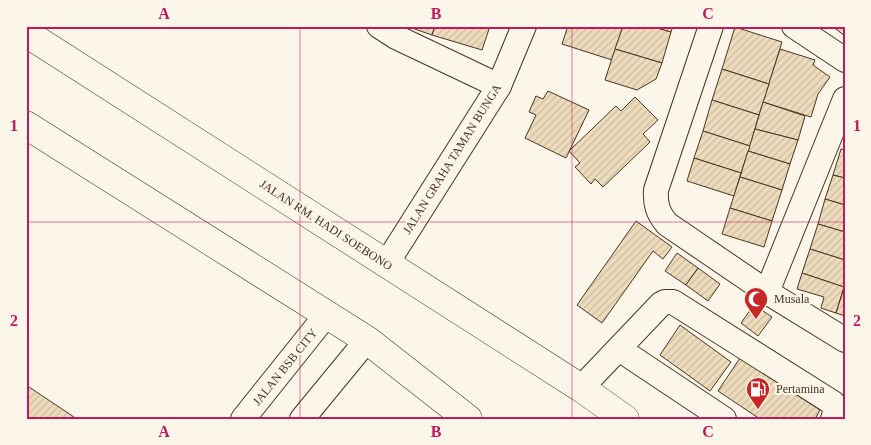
<svg xmlns="http://www.w3.org/2000/svg" width="871" height="445" viewBox="0 0 871 445" font-family="Georgia,serif">
  <style>
    .building { fill: url(#building-hatch); stroke: #4a3520 }
    .lines { fill: none; stroke-linecap: round; stroke-linejoin: round }
    .minor-casing { stroke: #4a3520; stroke-width: 26 }
    .major-casing { stroke: #4a3520; stroke-width: 29 }
    .minor { stroke: #fbf6e9; stroke-width: 24 }
    .major { stroke: #fbf6e9; stroke-width: 28 }
    .grid { fill: none; stroke: #c2185b; stroke-width: 1; stroke-opacity: 0.55 }
    .labels { text-anchor: middle; stroke-width: 4; stroke-linejoin: round; paint-order: stroke }
    .street-label { font-size: 12px; fill: #4a3520; stroke: #fbf6e9 }
    .poi-label { font-size: 12px; fill: #4a3520; stroke: #fbf6e9; text-anchor: start }
    .neatline { fill: none; stroke: #c2185b; stroke-width: 2 }
    .grid-label { font-size: 16px; text-anchor: middle; font-weight: bold; fill: #c2185b }
  </style>
  <defs>
    <pattern id="building-hatch" width="6" height="6" patternUnits="userSpaceOnUse" patternTransform="scale(1.25)"><rect width="6" height="6" fill="#ecdcbc"/><path d="M-1 1l2-2M0 6l6-6M5 7l2-2" fill="none" stroke="#ccbda1"/></pattern>
  </defs>
  <rect width="100%" height="100%" fill="#fbf6e9"/>
  <!-- building -->
  <g class="building">
    <path d="M406,26H435L432,35Z"/>
    <path d="M435,26H490L482,50L432,35Z"/>
    <path d="M568,26H623L612,60L562,44Z"/>
    <path d="M623,26H651L671,32L662,63L615,49Z"/>
    <path d="M651,26H673L671,32Z"/>
    <path d="M832,26H845V36Z"/>
    <path d="M735,27L782,42L769,84L722,69Z"/>
    <path d="M615,49L662,63L656,79L637,90L605,80Z"/>
    <path d="M780,49L815,60L813,65L830,77L818,94L811,117L763,102Z"/>
    <path d="M722,69L769,84L759,115L712,100Z"/>
    <path d="M548,91L589,110L566,158L525,138L536,115L529,112L536,96L543,99Z"/>
    <path d="M635,97L658,120L643,134L650,142L603,187L595,179L591,184L575,167L580,163L569,151L616,106L621,111Z"/>
    <path d="M712,100L759,115L750,146L703,131Z"/>
    <path d="M763,102L805,116L798,140L755,129Z"/>
    <path d="M755,129L798,140L790,164L748,151Z"/>
    <path d="M703,131L750,146L741,173L694,158Z"/>
    <path d="M841,149L845,150V178L833,175Z"/>
    <path d="M748,151L790,164L782,190L740,177Z"/>
    <path d="M694,158L741,173L734,196L687,181Z"/>
    <path d="M833,175L845,178V205L825,199Z"/>
    <path d="M740,177L782,190L772,221L730,208Z"/>
    <path d="M825,199L845,205V232L818,224Z"/>
    <path d="M730,208L772,221L764,247L722,234Z"/>
    <path d="M636,221L672,247L663,259L653,251L602,323L577,305Z"/>
    <path d="M818,224L845,232V260L810,249Z"/>
    <path d="M810,249L845,260L844,287L802,273Z"/>
    <path d="M677,253L698,268L686,285L665,271Z"/>
    <path d="M698,268L720,284L708,301L686,285Z"/>
    <path d="M802,273L844,287L836,313L821,308L824,297L797,289Z"/>
    <path d="M845,285V316L836,313Z"/>
    <path d="M754,305L772,317L758,336L741,323Z"/>
    <path d="M680,325L731,362L710,391L660,355Z"/>
    <path d="M740,358L820,410L815,419H760L718,391Z"/>
    <path d="M26,385L77,419H26Z"/>
  </g>
  <g class="lines">
    <!-- minor casing -->
    <g class="minor-casing">
      <g id="minor">
        <path d="M379,26L396,37L499,86"/>
        <path d="M711,26L656,190C655,205 658,213 667,224L767,292L845,340"/>
        <path d="M794,26L845,60"/>
        <path d="M387,263L499,86L524,26"/>
        <path d="M767,292L845,99"/>
        <path d="M619,349L724,419"/>
        <path d="M581,388L661,304L665,302H673L833,403L835,412L833,419"/>
        <path d="M243,419L327,314"/>
        <path d="M302,419L367,340"/>
      </g>
    </g>
    <!-- major casing -->
    <g class="major-casing">
      <g id="major">
        <path d="M26,33L581,388L625,419"/>
        <path d="M26,125L367,340L468,419"/>
      </g>
    </g>
    <!-- minor -->
    <use href="#minor" class="minor"/>
    <!-- major -->
    <use href="#major" class="major"/>
  </g>
  <!-- grid -->
  <path class="grid" d="M300,26V419M572,26V419M26,222H845"/>
  <!-- icons -->
  <defs>
    <g id="mosque-pin" transform="scale(1.25)"><path d="M0 17L-7.5 6A9.5 9.5 0 1 1 7.5 6Z" fill="#c62828" stroke="#fbf6e9"/><path d="M3.5-4.9A6 6 0 1 0 3.5 4.9A5 5 0 1 1 3.5-4.9Z" fill="#fff"/></g>
    <g id="fuel-pin" transform="scale(1.25)"><path d="M0 17L-7.5 6A9.5 9.5 0 1 1 7.5 6Z" fill="#c62828" stroke="#fbf6e9"/><path d="M-5.5-6h7V0h2V4h1.3V-2.5L3-4.5l.8-.8L6-3V5H2.5V1h-1V6h-7ZM-4.2-4.7v3.2H.2V-4.7Z" fill="#fff"/></g>
  </defs>
  <g fill-rule="evenodd">
    <use href="#mosque-pin" x="756" y="299"/>
    <use href="#fuel-pin" x="758" y="389"/>
  </g>
  <g class="labels">
    <!-- street labels -->
    <g class="street-label">
      <text transform="translate(452 159) rotate(-58)" y="4">JALAN GRAHA TAMAN BUNGA</text>
      <text transform="translate(326 225) rotate(33)" y="4">JALAN RM. HADI SOEBONO</text>
      <text transform="translate(285 367) rotate(-51)" y="4">JALAN BSB CITY</text>
    </g>
    <!-- poi labels -->
    <g class="poi-label">
      <text x="774" y="303">Musala</text>
      <text x="776" y="393">Pertamina</text>
    </g>
  </g>
  <!-- border -->
  <rect width="871" height="445" fill="none" stroke="#fbf6e9" stroke-width="55"/>
  <rect x="28" y="28" width="816" height="390" class="neatline"/>
  <g class="grid-label">
    <text x="164" y="19">A</text>
    <text x="436" y="19">B</text>
    <text x="708" y="19">C</text>
    <text x="14" y="131">1</text>
    <text x="857" y="131">1</text>
    <text x="14" y="326">2</text>
    <text x="857" y="326">2</text>
    <text x="164" y="437">A</text>
    <text x="436" y="437">B</text>
    <text x="708" y="437">C</text>
  </g>
</svg>
